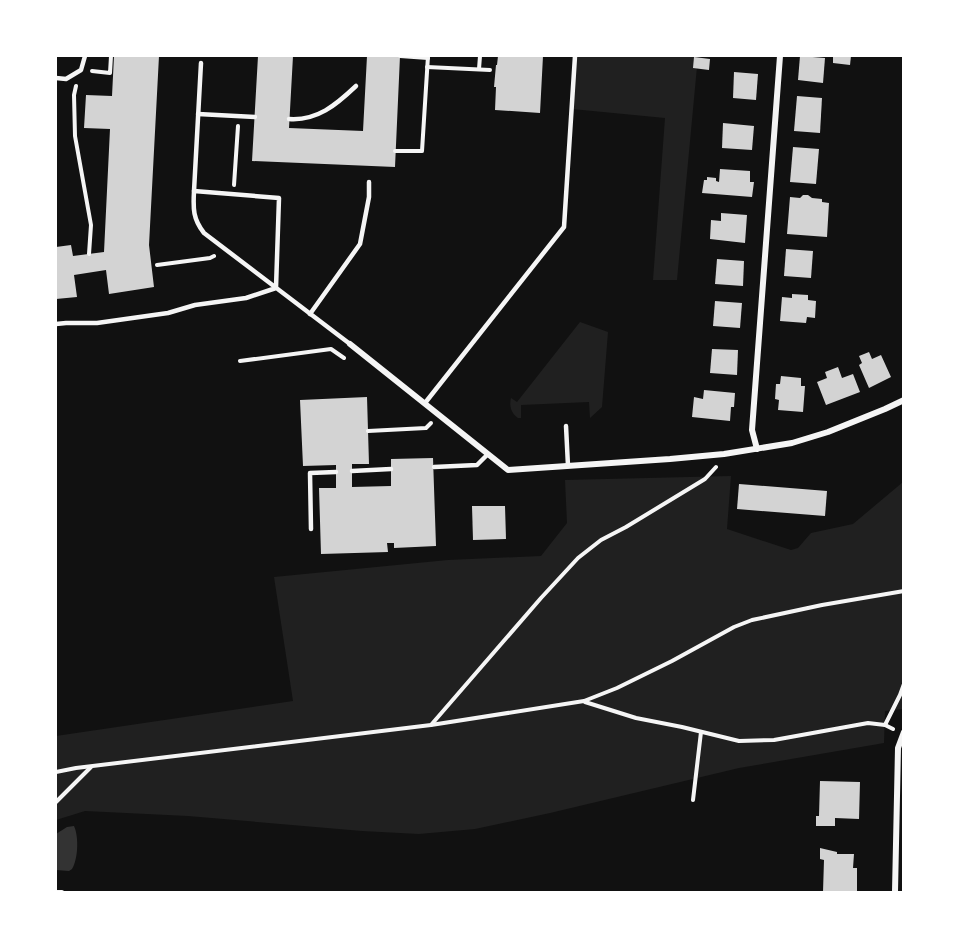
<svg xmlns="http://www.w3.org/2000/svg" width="959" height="948" viewBox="0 0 959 948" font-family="'Fira Sans Condensed',sans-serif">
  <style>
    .green { fill: #202020 }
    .water { fill: #333 }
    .building { fill: #d3d3d3 }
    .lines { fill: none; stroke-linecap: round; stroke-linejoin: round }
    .path { stroke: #f5f5f5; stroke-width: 4 }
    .service { stroke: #f5f5f5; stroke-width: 4.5 }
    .minor { stroke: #f5f5f5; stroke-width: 6 }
  </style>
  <rect width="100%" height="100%" fill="#111"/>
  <!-- green -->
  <g class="green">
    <path d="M575,56H698L677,280H653L665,118L572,109Z"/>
    <path d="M580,322L608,332L602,407L590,418L589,402L521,405V418H518C511,413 509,406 511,398L517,402Z"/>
    <path d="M731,476L727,529L791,550L798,548L811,533L853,524L903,482V709L885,711L884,743L739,768L550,813L475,829L419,834L362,831L188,816L85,811L56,820V736L293,701L274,577L448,560L541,556L567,523L565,480Z"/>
  </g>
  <!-- water -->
  <path class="water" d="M74,826C79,837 78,859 72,869L69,871L56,870V834L67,827Z"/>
  <!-- building -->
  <g class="building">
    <path d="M114,56H159L149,245L154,287L109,294L106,270L74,275L77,297L56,299V247L71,245L73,256L104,252L110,129L84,128L86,95L112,96Z"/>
    <path d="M258,56H293L289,128L363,131L367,56H400L395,167L252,161Z"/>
    <path d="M498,56H543L540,113L495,110L496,87H494L496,65H497Z"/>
    <path d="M800,56L825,58L823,83L798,80Z"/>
    <path d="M833,56H851L850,65L833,63Z"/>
    <path d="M694,57L710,59L709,70L693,68Z"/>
    <path d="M734,72L758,74L756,100L733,98Z"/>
    <path d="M797,96L822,98L820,133L794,131Z"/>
    <path d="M723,123L754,126L752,150L722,148Z"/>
    <path d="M793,147L819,149L816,184L790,182Z"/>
    <path d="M720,169L750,171V182H754L752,197L702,193L704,180H707V177L716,178V181L719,182Z"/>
    <path d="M803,195H808L812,198L822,199V202L829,203L827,237L787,234L790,197L800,198Z"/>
    <path d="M721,213L747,215L745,243L710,239L711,220L721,221Z"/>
    <path d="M786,249L813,251L811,278L784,276Z"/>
    <path d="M717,259L744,261L743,286L715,284Z"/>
    <path d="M792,294L808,295V300L816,301L815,318L807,317L806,323L780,321L782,297L792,298Z"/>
    <path d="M715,301L742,303L740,328L713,326Z"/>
    <path d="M712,349L738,350L737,375L710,373Z"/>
    <path d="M869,352L872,359L881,355L891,377L869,388L859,365L862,363L859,356Z"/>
    <path d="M838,367L842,378L853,374L860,392L826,405L817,382L827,378L825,372Z"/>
    <path d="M781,376L801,378V386H805L803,412L778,410L779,400L775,399L776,384H780Z"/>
    <path d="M704,390L735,393L734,407H731L730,421L692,417L694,397L703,399Z"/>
    <path d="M367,397L369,464H352V487L391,486V459L433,458L436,546L394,548V543H387L388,552L321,554L319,488H336V465L303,466L300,400Z"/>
    <path d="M739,484L827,491L825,516L737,509Z"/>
    <path d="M472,506H505L506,539L473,540Z"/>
    <path d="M820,781L860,782L859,819L835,818V826H816V816H819Z"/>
    <path d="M820,848L837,852V854H854L853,868H857V892H823L824,860L820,859Z"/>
  </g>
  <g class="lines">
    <!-- path -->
    <g class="path">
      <path d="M400,56L428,58"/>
      <path d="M427,67L490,70"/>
      <path d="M479,69L480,56"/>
      <path d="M92,71L110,73L111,56"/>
      <path d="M76,86L74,95L75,136L91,225L89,254"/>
      <path d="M395,151H422L428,56"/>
      <path d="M234,185L238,126"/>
      <path d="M157,265L210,258L214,256"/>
      <path d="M240,361L331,349L344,358"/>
      <path d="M368,431L426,428L431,423"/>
      <path d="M585,702L636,718L682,727L739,741L774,740L868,723L885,725L893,729"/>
      <path d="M431,725L541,598L578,558L601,540L626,527L705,479L716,467"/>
      <path d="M885,725L900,695L904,684"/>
      <path d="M56,772L76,768L431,725L584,701L617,688L672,661L734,627L752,620L822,605L904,591"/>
      <path d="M693,800L701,732"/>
      <path d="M56,802L91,767"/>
      <path d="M56,892H62"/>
    </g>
    <!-- service -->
    <g class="service">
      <path d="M56,78L66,79L81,70L85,56"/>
      <path d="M198,114L255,117"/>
      <path d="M289,119C317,121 336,105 356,86"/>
      <path d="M194,191L201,63"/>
      <path d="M310,314L360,244L369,197V182"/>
      <path d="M56,324L66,323H97L168,313L195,305L246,298L276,288L279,198L194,191C193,209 193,219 204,233L350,344"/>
      <path d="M425,403L564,227L575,56"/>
      <path d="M566,426L568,466"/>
      <path d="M434,467L477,465L488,454"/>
      <path d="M352,471L391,469"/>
      <path d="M311,529L310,473L336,472"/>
    </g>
    <!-- minor -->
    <g class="minor">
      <path d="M350,344L508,470L670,459L724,454L792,443L828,432L885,409L904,400"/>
      <path d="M757,449L752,430L780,56"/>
      <path d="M895,892L898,748L904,732"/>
    </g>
  </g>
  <!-- border -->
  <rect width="959" height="948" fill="none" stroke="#ffffff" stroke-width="114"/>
</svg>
